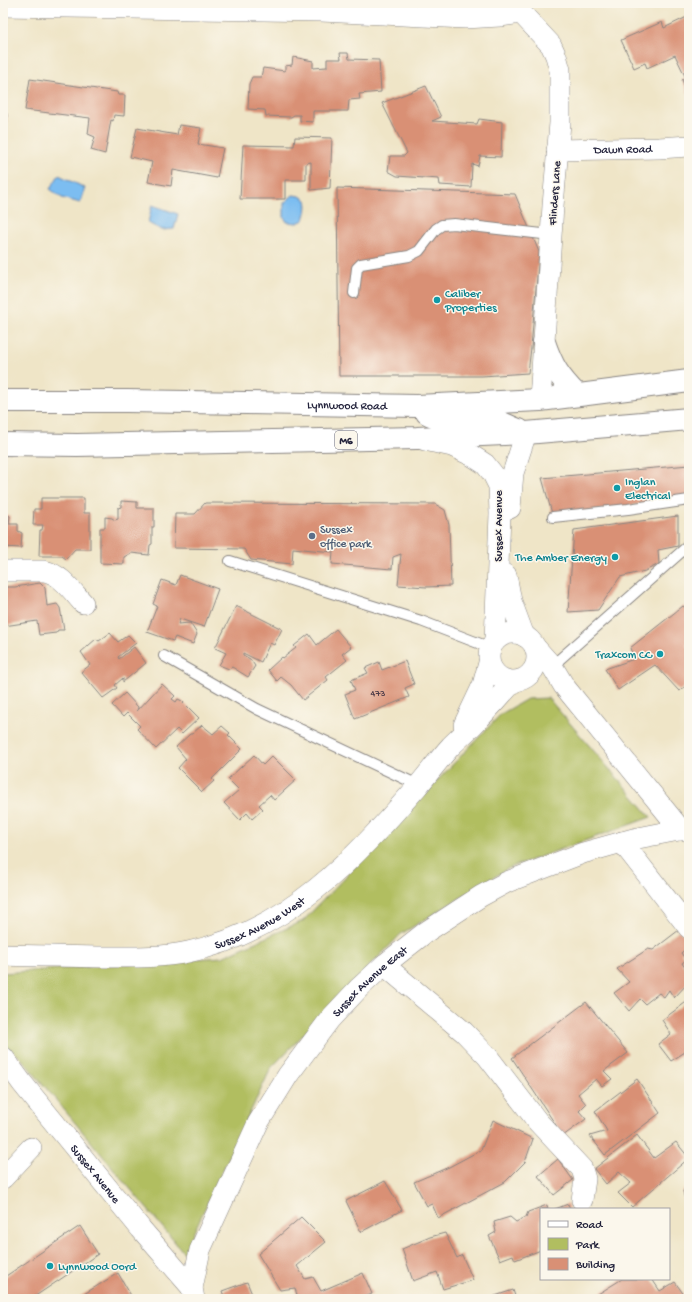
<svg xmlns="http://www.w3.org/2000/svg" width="692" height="1302" viewBox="0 0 692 1302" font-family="'Gochi Hand',sans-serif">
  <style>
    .green { fill: #b1be60; stroke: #6a704e }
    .water { fill: #7bbdf1; stroke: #4e7096 }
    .building { fill: #d99075 }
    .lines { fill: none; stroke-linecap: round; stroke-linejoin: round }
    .lane-casing { stroke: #888481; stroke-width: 12 }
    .street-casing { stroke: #888481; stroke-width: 22 }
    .primary-casing { stroke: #888481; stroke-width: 24 }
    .lane { stroke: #fff; stroke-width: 10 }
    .street { stroke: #fff; stroke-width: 21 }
    .primary { stroke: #fff; stroke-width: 22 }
    .culture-dot { fill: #0f9aa8; stroke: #fbf7ec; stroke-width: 1.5 }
    .service-dot { fill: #5c6f8a; stroke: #fbf7ec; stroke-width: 1.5 }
    .labels { text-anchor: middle; stroke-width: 3; stroke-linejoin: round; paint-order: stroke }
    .number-label { font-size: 10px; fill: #503e4a }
    .shield { fill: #fbf7ec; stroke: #636270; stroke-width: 1 }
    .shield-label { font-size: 11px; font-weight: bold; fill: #22223b }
    .street-label { font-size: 12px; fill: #22223b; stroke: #fbf7ec }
    .culture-label { font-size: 12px; fill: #0d838f; stroke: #fbf7ec; text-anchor: start }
    .service-label { font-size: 12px; fill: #4e5e75; stroke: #fbf7ec; text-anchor: start }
  </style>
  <rect width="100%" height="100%" fill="#fbf7ec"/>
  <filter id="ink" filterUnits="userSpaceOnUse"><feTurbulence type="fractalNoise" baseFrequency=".025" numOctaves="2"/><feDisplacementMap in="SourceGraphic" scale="8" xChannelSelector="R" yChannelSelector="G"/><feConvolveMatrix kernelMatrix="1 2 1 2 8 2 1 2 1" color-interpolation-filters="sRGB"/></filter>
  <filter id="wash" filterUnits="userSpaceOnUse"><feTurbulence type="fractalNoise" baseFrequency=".012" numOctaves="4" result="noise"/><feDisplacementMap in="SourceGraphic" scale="16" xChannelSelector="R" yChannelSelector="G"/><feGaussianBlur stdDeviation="0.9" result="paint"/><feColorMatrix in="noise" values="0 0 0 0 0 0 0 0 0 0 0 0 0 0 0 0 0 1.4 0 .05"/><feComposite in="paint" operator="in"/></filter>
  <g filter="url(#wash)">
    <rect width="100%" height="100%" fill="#efe5c7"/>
    <!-- green -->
    <path class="green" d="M548,698L651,817L509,868L401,934L271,1068L184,1253L20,1057L3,1044V973L222,957L303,921L501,714L527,699Z"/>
    <!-- water -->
    <g class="water">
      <path d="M59,175L85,188L80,203L62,198L50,189Z"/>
      <path d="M293,195L300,196L306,200C308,207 306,213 304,220L297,223L287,222L284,217V203Z"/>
      <path d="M152,205L178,214L174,229L162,230L148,223Z"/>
    </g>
    <g id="blocks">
      <!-- building -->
      <g class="building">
        <path d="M689,16V95L682,80L686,78L675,55L647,68L645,63L634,68L621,40L662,22L664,28Z"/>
        <path d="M340,53H348L349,59L379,60L381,92L359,94L360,99L349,100L348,111H313V122L300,121V115H294L291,117L266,116L265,110L248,109L249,84L252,77H261L263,68L285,71V66L292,65L293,57L313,61V68L327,67V59H341Z"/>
        <path d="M30,79L117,92L118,95H125L124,116L114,115L113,121L111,120L105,154L91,150L95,137L88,134L90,118L25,110Z"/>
        <path d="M426,86L441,117L432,121L477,124L479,119L502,122L501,157L480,156L478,166L472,164L471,187L440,185L439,179L397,176L388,171L390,156H404L407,153L382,103Z"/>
        <rect x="3" y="114" width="4" height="36"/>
        <path d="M179,125L201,128L198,144L223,148L217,178L173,170L171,186L148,182L152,162L130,157L137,128L177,135Z"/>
        <path d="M295,137L332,138L330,188L311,190V162L306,163V180H285V199H240L243,145L294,146Z"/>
        <path d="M337,188L515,194L539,252L531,348L528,373L482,376H339Z"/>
        <path d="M689,465V497L553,517L542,478Z"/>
        <path d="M41,498H84V513H90V549H75L66,559L62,556H39L40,530H42L43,525H33L34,509H41Z"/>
        <path d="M3,499H5V514L10,516L9,524H18V531L22,533L21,548L3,547Z"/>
        <path d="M121,501L137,502V508H154V527H152V544L150,545L149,555L131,553L124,557V564L100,563V528H105V517L112,518L115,520L118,519V508L121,507Z"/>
        <path d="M205,503L435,504L445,510L449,525L451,586L426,587L398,585L401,554L393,557L392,569L332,564L333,552L293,548L292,564L251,560L244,549L174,548L175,514H195Z"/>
        <path d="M678,516V546L658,550L659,564L645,571L620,577L598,610L568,612L574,530Z"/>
        <path d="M180,575L218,589L204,627L180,619L178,624L190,623L197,634L193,644L175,637L173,641L147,632L157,606L153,604L162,580L176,585Z"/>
        <path d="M40,583L45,588L47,606L57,604L60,608L64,630H58L56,633L39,635L37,621L4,626L3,587H15Z"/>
        <path d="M236,606L282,629L274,645L270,643L261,662L243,653V655L250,659L255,666L248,677L232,667L229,669L219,665L226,653L215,648Z"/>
        <path d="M683,606L689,610V643L685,646H689V684L679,691L655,665L618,690L605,669L634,659L630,648Z"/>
        <path d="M336,629L351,647L342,654L347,660L326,677L328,680L303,700L291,685L281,677L277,681L268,670L282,657L283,658L296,648L294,646L309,634L317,645Z"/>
        <path d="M110,633L118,642L128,635L136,643L118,657L119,659L134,647L146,663L123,682V678L115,685L117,688L103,698L81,672L90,665L81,652L96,639L99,641Z"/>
        <path d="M405,661L414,684L405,688L409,697L355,719L345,694L355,690L351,680L368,673L365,668L379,662L382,670Z"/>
        <path d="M162,684L175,696L172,699L176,702L178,699L182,701L199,718L182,734L177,729L156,749L137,729L140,726L127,713L123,717L112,705L125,693L138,707L137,711Z"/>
        <path d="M202,725L213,734L222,726L230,733L228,735L242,749L212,779L214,781L202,792L178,768L186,759L176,747L190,734H192Z"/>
        <path d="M254,755L263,765L272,756L296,780L274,800L270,795L259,805L263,809L252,819L247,813L240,820L224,803L239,790L228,779Z"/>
        <path d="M679,930L689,941V946L681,953L686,960L682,963L689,974V982L674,998L669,990L664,997L659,993L645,1004L640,999L629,1011L614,993L629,982L617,969L648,949L653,950Z"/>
        <path d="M689,1000V1059L685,1052L671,1061L658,1044L671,1034L662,1020Z"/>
        <path d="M586,1002L628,1053L604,1071L612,1079L602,1086L596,1079L578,1094L586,1104L579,1111L586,1119L563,1136L512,1058Z"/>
        <path d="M637,1079L660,1113L605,1155L590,1136L607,1131L595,1111Z"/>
        <path d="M493,1120L533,1139L525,1162L505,1182L438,1218L432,1204L427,1206L414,1182L449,1167L481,1150Z"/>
        <path d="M637,1135L654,1158L676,1142L689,1158L632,1207L618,1193L631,1183L619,1172L606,1184L594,1169Z"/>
        <path d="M558,1159L573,1180L554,1195L538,1176Z"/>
        <path d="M385,1181L402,1210L361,1232L346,1201Z"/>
        <path d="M689,1186V1214H688L683,1191Z"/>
        <path d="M568,1204L570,1209H555Z"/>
        <path d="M547,1205L548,1209H541V1250L515,1260L513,1255L500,1260L489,1236L496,1232L494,1222L510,1217L516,1222L526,1217L528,1212Z"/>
        <path d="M301,1217L326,1242L297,1266L305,1279L313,1277L321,1291L363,1273L372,1294L360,1299H298L295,1288L280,1290L258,1254Z"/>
        <path d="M80,1226L98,1254L31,1299H3V1288L6,1286L3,1283V1278Z"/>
        <path d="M445,1233L457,1258L462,1255L473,1280L443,1289L437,1272L413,1281L402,1249L430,1237Z"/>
        <path d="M118,1273L133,1299H76Z"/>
        <path d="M622,1279H652L660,1291L675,1282L687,1299H590Z"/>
        <path d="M247,1282L254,1299H225L222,1291Z"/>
        <path d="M513,1290L516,1299H486Z"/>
      </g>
    </g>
  </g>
  <g filter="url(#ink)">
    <use href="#blocks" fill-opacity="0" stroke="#888481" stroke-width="1"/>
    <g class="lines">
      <!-- lane casing -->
      <g class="lane-casing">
        <g id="lane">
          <path d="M354,293L357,268L361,264L409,256L419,251L436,229L442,225L454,224L551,235"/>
          <path d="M553,517L628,509L689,500"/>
          <path d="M230,561L421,621L491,648"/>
          <path d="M164,656L257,709L418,785"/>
          <path d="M552,666L689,545"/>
        </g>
      </g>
      <!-- street casing -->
      <g class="street-casing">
        <g id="street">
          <path d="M512,3L551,45L556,56L560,70V123L553,206L540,400"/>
          <path d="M3,6L321,11L465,18L500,16L521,13"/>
          <path id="s1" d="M557,150L659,148L689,146"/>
          <path d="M425,440L452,446L471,455L485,464L493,474L499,486L500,514L495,641"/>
          <path d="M510,508L513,473L526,433"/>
          <path d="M3,571H44C61,574 72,591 83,603"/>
          <path d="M506,575L511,601L524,636"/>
          <circle cx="513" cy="657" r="24"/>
          <path d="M535,647L552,666L564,686L681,830"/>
          <path d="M464,725L483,685L489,663"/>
          <path d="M622,842L689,928"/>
          <path id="s2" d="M3,955C36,956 69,956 102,957C131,957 160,958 188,952C288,931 353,860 417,787C429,773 439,759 451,746C458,739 466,732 473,725C487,711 500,696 513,682"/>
          <path d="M384,965L464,1032L488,1057L538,1122L582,1169L585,1179L582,1200"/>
          <path id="s3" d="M3,1057L22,1083L141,1229L192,1288"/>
          <path d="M3,1178L31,1148"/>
          <path id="s4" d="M194,1299L192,1288L200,1250L258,1123L288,1075L330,1019L359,988L384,965L426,932L481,896L507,882L583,853L633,839L689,828"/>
        </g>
      </g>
      <!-- primary casing -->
      <g class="primary-casing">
        <g id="primary">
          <path d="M544,342C552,366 559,377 577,395"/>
          <path id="s5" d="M3,401H127L417,406L540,400L689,381"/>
          <path d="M427,413C447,424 467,417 489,419C499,420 509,427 519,430"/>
          <path d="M3,444L77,445L417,438L526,433L689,419"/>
        </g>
      </g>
      <!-- lane -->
      <use href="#lane" class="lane"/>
      <!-- street -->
      <use href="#street" class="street"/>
      <!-- primary -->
      <use href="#primary" class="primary"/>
    </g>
  </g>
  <!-- markers -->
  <g class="culture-dot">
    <circle cx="437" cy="300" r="4"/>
    <circle cx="617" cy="488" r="4"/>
    <circle cx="615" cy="557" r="4"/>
    <circle cx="660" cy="654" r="4"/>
    <circle cx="50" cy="1266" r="4"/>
  </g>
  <circle class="service-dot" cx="312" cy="536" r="4"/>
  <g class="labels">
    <!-- number labels -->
    <g class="number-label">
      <text x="378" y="696">473</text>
    </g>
    <!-- shield labels -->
    <rect class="shield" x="335" y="431" width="22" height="18" rx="3"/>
    <g class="shield-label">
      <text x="346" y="444">M6</text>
    </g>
    <!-- street labels -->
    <g class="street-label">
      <text dy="4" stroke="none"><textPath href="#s1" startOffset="66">Dawn Road</textPath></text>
      <text transform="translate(554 193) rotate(-86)" y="4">Flinders Lane</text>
      <text dy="4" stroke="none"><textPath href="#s5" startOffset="344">Lynnwood Road</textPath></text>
      <text transform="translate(498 526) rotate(-90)" y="4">Sussex Avenue</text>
      <text dy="4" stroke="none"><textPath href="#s2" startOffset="263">Sussex Avenue West</textPath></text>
      <text dy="4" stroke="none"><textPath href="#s4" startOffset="371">Sussex Avenue East</textPath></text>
      <text dy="4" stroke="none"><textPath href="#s3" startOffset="149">Sussex Avenue</textPath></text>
    </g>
    <!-- culture labels -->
    <g class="culture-label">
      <text x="445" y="297">Caliber<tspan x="445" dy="14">Properties</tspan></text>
      <text x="625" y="485">Inglan<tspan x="625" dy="14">Electrical</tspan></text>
      <text x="607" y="561" text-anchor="end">The Amber Energy</text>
      <text x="652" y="658" text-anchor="end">Traxcom CC</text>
      <text x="58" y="1270">Lynnwood Oord</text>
    </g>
    <!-- service labels -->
    <g class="service-label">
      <text x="320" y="533">Sussex<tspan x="320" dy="14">office park</tspan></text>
    </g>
  </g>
  <!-- margin -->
  <rect width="692" height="1302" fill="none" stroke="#fbf7ec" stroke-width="16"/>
  <!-- legend -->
  <rect x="540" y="1208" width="130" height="72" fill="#fbf7ec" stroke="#a4a2a5"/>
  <rect x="548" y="1221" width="20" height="6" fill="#ffffff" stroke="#a4a2a5"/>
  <text x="576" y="1228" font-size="12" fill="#22223b">Road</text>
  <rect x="548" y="1238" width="20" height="12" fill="#b1be60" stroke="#a4a2a5"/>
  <text x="576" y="1248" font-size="12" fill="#22223b">Park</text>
  <rect x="548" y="1258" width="20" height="12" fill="#d99075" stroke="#a4a2a5"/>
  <text x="576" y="1268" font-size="12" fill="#22223b">Building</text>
</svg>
